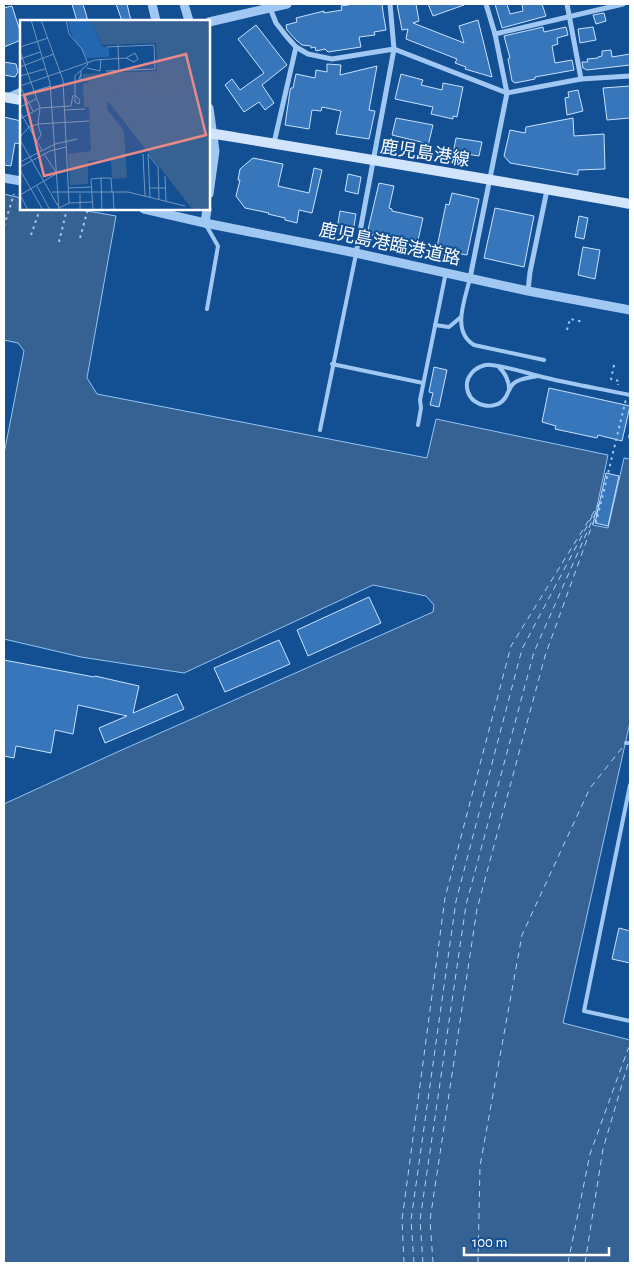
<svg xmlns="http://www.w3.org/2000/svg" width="634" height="1267" viewBox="0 0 634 1267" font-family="'Alegreya Sans','Noto Sans JP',sans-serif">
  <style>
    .water { fill: #366293; stroke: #93c4f5 }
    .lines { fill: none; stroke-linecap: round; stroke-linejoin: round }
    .ferry { stroke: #add2f9; stroke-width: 1; stroke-dasharray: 6 5; stroke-linecap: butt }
    .building { fill: #3776ba; stroke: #c9e2fd }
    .path { stroke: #a1c8f2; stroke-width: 2; stroke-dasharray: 2.5 4; stroke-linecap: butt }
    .service { stroke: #a1c8f2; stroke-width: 4 }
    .minor { stroke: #a1c8f2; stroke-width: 5 }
    .tertiary { stroke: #a1c8f2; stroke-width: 9 }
    .secondary { stroke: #d0e5fc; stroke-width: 10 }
    .labels { text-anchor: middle; stroke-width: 4; stroke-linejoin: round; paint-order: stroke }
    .street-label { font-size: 18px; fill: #fff; stroke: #134f93 }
    .inset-river { fill: none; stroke: #366293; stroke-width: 2.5 }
    .inset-road { fill: none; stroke: #7195be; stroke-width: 1 }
    .view { fill: #e88989; fill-opacity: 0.15; stroke: #e88989; stroke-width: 2.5 }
    .inset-edge { fill: none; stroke: #fff; stroke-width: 2.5 }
  </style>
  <rect width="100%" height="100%" fill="#134f93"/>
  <!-- water -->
  <path class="water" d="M4,194L21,198V209H76L116,216L87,378L97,394L427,458L436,419L608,455L593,525L608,528L624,458L630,459V722L563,1023L630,1040V1263H4V804L115,753L433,612L434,605L426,596L373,585L184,673L81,657L4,639V454L24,351L18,343L4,340Z"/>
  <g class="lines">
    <!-- ferry -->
    <g class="ferry">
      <path d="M404,1263L402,1220L445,898L511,646L600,502"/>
      <path d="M414,1263L411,1220L456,901L522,649L595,511"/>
      <path d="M423,1263L420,1220L466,905L534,652L599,505"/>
      <path d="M433,1263L430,1220L477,909L545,656L598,509"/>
      <path d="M478,1263L480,1166L522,935L590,788L626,743"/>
      <path d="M568,1263L590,1154L628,1049L630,1046"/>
      <path d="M585,1263L603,1149L630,1057"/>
    </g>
  </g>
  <!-- building -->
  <g class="building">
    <path d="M72,4H83L88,21H77Z"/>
    <path d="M116,4H127L131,21H122Z"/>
    <path d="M354,4H382L383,12L386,30L374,32L375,35L359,37L361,47L328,52L325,49L316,51L315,47L311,48V46L302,45L296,40L287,30L286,25L297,22L296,18L324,11V13L342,10L341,6Z"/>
    <path d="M397,4H416L419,21L413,23L464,43L459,26L478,20L492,77L465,69L466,67L455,63L457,59L406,39L408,29L402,30Z"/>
    <path d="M428,4H464V5L433,16Z"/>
    <path d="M495,4H507L510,14L523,11L522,4H542L546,16L502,28Z"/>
    <path d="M12,6L21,34V40L4,47V8Z"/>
    <path d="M604,13L606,21L596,24L593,15Z"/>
    <path d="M256,25L287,65L262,85L274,103L265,110L259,102L244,112L225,85L232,79L240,90L264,73L238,39Z"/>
    <path d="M543,27L544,32L566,27L568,35L557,38L558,44L552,46L555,63L572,60L574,70L535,77V79L515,83L512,81L508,59L510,58L504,36Z"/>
    <path d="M593,27L596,40L580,43L578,29Z"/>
    <path d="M611,50L612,57L630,54V65L587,70L583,68L582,62H588L587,59L598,58V57L602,56V51Z"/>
    <path d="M4,62L16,64L18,72L15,77L4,75Z"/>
    <path d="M327,64L341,65L340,75L377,66L369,110L375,111L369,139L336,134L341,111L322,107L321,111L312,110L309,129L285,125L290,91L291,88H293L296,74L315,78L316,70L327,72Z"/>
    <path d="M401,74L423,80L421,85L442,90L443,83L463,87L457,117L453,116V119L431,114L433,107L395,99Z"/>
    <path d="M630,86V118L607,120L603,88Z"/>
    <path d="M578,90L583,111L567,115L565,98L569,97L568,92Z"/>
    <path d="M4,117L21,121V144L15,143L11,166L4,165Z"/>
    <path d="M396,118L433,125L427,150L420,148L421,142L392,135Z"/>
    <path d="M573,118L574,136L604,134L605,169L578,170V175L510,163L504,156L510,130L525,133L526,127Z"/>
    <path d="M456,138L482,142L479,156L466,154L465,156L453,154Z"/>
    <path d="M253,158L283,164L278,186L309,193L314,168L322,170L312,213L299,210L297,223L285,220V218L268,214L269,213L245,208L236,196L240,180H238L240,169Z"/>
    <path d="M348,174L361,177L358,194L345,191Z"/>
    <path d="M379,183L394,186L389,208L392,209V211L423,218L417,245L367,234Z"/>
    <path d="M452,193L479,199L467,255L440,250V248L437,247L446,204L449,205Z"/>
    <path d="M495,208L534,216L524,267L484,258Z"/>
    <path d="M340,211L356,214L353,232L337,229Z"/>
    <path d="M579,216L588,218L584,239L575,237Z"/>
    <path d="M583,247L600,250L595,279L578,275Z"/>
    <path d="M434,367L447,370L439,407L430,405L433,393L429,392Z"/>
    <path d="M549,388L630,406L622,441L598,435L597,438L555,429L556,426L542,422Z"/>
    <path d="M606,473L619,476L608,526L595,523Z"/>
    <path d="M369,597L381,623L308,656L297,630Z"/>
    <path d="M279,640L290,664L225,692L214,668Z"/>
    <path d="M4,660L94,677L95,676L139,686L133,713L177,694L184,709L105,743L99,728L127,716L78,705L73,734L55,730L51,753L16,746L14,758L4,756Z"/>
    <path d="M619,928L630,931V963L612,959Z"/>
  </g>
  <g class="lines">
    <!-- path -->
    <g class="path">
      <path d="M4,226L14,194"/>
      <path d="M31,235L40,209"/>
      <path d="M80,238L88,209"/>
      <path d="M59,242L67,209"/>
      <path d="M567,330L570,319L584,322"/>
      <path d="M614,365L611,379L619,381L618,385"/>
      <path d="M596,523L626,399"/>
    </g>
    <!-- service -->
    <g class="service">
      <path d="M206,225L218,246L207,309"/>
      <path d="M470,278C465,300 451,331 474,345L544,360"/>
      <path d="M435,325L449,327L461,317"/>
      <path d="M332,364L423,383"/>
      <path d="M499,367C505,373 509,380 509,389"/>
      <path d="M538,376C530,378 519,378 513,384C509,388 508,394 505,398C496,411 473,407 468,392C466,386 467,379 471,374C475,368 484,364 491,365C510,367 529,374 547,378C575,385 603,389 630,395"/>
      <path d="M418,425L421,408L420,400L446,272"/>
      <path d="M320,430L356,254"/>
      <path d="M630,436V437"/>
      <path d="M626,743H630"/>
      <path d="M630,785L584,1011L630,1021"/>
    </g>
    <!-- minor -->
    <g class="minor">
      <path d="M567,4L581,79"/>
      <path d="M270,8L276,23L287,37L296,47L308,54L332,59L394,49L507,93L581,79L630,76"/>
      <path d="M495,34L623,4"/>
      <path d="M7,96L21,90"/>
      <path d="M274,143L296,47"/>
      <path d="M356,253L394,49L390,4"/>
      <path d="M470,278L507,93L495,34L486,4"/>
      <path d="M528,291L530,272L547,190"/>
    </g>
    <!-- tertiary -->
    <g class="tertiary">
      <path d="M152,4L156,21"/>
      <path d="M184,4L189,21"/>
      <path d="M209,22L287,4"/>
      <path d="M209,108L215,151L209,194"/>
      <path d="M4,178L21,181"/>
      <path d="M144,209L205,223L356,253L528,291L630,310"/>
      <path d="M205,223L207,209"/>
    </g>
    <!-- secondary -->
    <g class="secondary">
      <path d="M4,97L21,100"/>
      <path d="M209,133C349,156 490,179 630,204"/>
    </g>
  </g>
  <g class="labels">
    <!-- street labels -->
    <g class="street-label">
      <text transform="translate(425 153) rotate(9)" y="6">鹿児島港線</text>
      <text transform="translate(390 244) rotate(12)" y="6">鹿児島港臨港道路</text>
    </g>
  </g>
  <!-- overview -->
  <g transform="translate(20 20)">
    <rect width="190" height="190" fill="#134f93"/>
    <path d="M48,0H71L82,26L89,29V37L67,38L51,14Z" fill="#2267b0"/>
    <path d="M71,0H190V190H173L88,81L87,89L104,111L107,158L92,159L91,139L68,141V164L50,165L48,134L71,131L69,87H64L63,64L72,62L63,61V54L137,51L136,23L82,25Z" fill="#366293"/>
    <path class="inset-river" d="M98,24L146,15L190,19M137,41L153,44L190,40M143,42L190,37M100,52L127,59L158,57L190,48M69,63L90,70H125L167,66L190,58M75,64L125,67L167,63L190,56M80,64L125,66L166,62L190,54M82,66L125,69L167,64L190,57"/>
    <path class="inset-road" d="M11,0L30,63L39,190M21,0L43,60L49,183M46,0L49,14L62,29L68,44L55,56V75L60,80L59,84L55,82V75M98,25L99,51M0,27L28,18M86,27L134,25L135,49L86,51M0,31L20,88L18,104L21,115L17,121M0,39L20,32M0,47L34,34M67,48L80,51L81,39M61,51V60L58,61L61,54M0,56L25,49M0,66L75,40L106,38L114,42L118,39L115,33L106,38M0,66L13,91M0,76L30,66M0,87L16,79M45,90L65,89M0,92L22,130M0,99L20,88L51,86L53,75M0,117L9,107L18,104L69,101M0,120L38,186M24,134L36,152M123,134L125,176M128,134L138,147L139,179M128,134L130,177M0,142L35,124L57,119M0,147L30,131L46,127M0,150L23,190M145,156L146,181M81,158H91L92,172M17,166L30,190M49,168L71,167M130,168H146M32,172H108L165,186M93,172L94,190M60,174V190M0,175L36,154M0,175L8,190M39,188L49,183L72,182M73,190L71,159L81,158L82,190"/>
    <path class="view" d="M166,34L186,115L24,156L4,75Z"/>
    <rect width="190" height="190" class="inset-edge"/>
  </g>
  <!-- border -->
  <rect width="634" height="1267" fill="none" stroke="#ffffff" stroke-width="10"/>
  <!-- scale -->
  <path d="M464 1247v8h145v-8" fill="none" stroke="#ffffff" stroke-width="2.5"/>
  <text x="472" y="1247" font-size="15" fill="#ffffff" stroke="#134f93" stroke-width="4" paint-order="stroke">100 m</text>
</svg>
